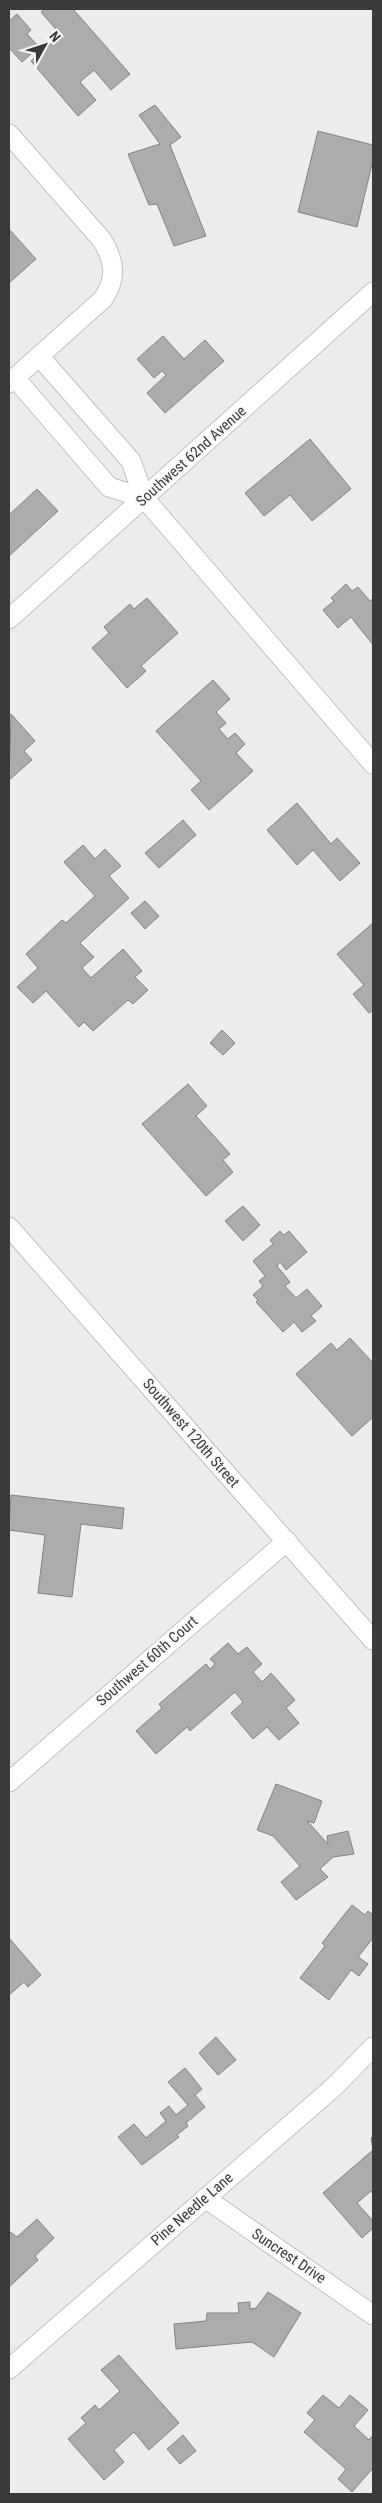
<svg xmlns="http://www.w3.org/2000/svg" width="382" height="2503" viewBox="0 0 382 2503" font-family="'Roboto Condensed',sans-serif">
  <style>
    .building { fill: #abacae; stroke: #828385 }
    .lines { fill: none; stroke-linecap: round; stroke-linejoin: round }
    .minor-casing { stroke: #bfc0c2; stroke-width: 21 }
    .minor { stroke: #fff; stroke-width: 19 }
    .labels { text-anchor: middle; stroke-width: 4; stroke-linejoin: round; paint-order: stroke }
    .street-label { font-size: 15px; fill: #393a3a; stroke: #f8f9fb }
  </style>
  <rect width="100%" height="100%" fill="#ebecee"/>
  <!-- building -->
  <g class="building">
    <path d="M45,9H73L130,74L111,90L94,70L80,82L96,100L78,116L31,61L61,35L41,12Z"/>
    <path d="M17,14L31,30L27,34L39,47L22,62L10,49L9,50V21Z"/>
    <path d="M155,105L181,137L170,145L206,236L174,246L157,204L149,205L128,154L160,144L139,115Z"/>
    <path d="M318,131L373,145V160L357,227L298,212Z"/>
    <path d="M9,229L36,259L9,283Z"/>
    <path d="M163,336L184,359L205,340L224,361L165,413L147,393L166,375L162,371L154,378L137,359Z"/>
    <path d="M310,439L351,489L312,521L290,495L264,516L245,493Z"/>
    <path d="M37,489L58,511L9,556V515Z"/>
    <path d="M346,584L352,591L358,587L370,601L373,599V645L351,617L338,628L323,610L334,601L331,598Z"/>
    <path d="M147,598L178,633L141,666L146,671L127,688L92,648L109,633L104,627L130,604L134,609Z"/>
    <path d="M213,680L230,699L216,712L226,723L219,729L228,739L235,733L245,744L236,753L253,771L209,810L191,790L201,781L156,731Z"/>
    <path d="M11,714L35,741L24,751L32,760L9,780Z"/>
    <path d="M297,803L331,844L337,838L360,863L340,881L313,850L297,865L267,830Z"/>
    <path d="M183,820L196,835L159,868L145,853Z"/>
    <path d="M83,845L95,859L105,849L121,866L109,876L129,898L80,943L94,957L82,968L91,978L123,949L142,971L135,977L148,990L133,1004L128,1000L93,1031L84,1022L79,1027L46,991L33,1003L17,987L38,968L26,954L62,920L66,923L95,896L64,862Z"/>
    <path d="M145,901L159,916L145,929L131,913Z"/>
    <path d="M373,923V1010L369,1013L353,994L364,985L337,954Z"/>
    <path d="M222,1030L235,1043L223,1055L210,1043Z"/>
    <path d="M188,1084L207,1106L196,1116L230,1154L223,1160L233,1172L206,1196L142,1124Z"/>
    <path d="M243,1206L260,1225L243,1241L225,1221Z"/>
    <path d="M280,1231L284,1235L289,1231L307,1252L286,1270L280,1262L277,1266L290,1282L285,1286L296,1298L307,1289L322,1306L311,1316L316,1321L302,1332L294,1322L283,1332L256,1302L258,1300L253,1295L263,1286L259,1281L265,1276L253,1261L273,1244L270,1240Z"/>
    <path d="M350,1338L373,1363V1417L352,1436L296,1374L331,1343L337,1350Z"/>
    <path d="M11,1495L124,1508L122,1529L81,1524L72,1597L38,1593L45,1535L9,1530Z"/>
    <path d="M228,1643L238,1654L247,1647L262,1664L253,1672L262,1682L271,1673L295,1700L286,1708L299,1723L279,1740L267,1727L253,1739L231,1713L243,1702L235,1692L190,1731L187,1727L156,1754L136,1731L162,1708L159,1704L206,1664L210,1669L215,1664L210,1659Z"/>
    <path d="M276,1784L322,1801L314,1823L307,1821L328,1844L327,1836L348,1831L354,1854L333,1857L320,1869L328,1877L296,1900L281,1882L300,1866L273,1836L257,1830Z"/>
    <path d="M352,1905L365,1915L368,1911L373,1915V1938L358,1957L368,1964L359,1976L351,1970L329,2000L300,1978L325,1946L322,1943Z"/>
    <path d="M9,1938L41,1975L28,1987L24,1982L9,1995Z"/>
    <path d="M216,2037L236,2060L218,2075L199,2053Z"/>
    <path d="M185,2068L202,2089L195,2095L205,2107L186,2123L188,2126L177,2135L179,2137L142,2165L118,2137L134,2124L146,2138L166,2121L160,2113L169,2106L176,2115L188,2105L168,2082Z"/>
    <path d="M373,2136V2194L371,2191L357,2203L373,2221V2228L362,2238L323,2193L373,2150L371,2138Z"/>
    <path d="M37,2219L54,2238L35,2256L38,2260L9,2287V2231L17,2237Z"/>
    <path d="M268,2292L301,2313L274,2357L252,2342L176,2349L174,2324L206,2321L207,2313H239L238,2303L250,2302V2309L256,2308Z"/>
    <path d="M119,2355L179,2423L149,2450L134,2432L114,2450L124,2462L104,2480L68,2439L86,2423L81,2418L95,2405L99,2410L120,2391L101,2370Z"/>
    <path d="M323,2395L339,2408L350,2395L368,2410L354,2426L369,2440L373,2435V2468L352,2492L338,2479L346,2469L304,2432L315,2420L307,2413Z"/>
    <path d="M183,2435L196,2451L180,2464L167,2449Z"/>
  </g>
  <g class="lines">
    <!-- minor casing -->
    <g class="minor-casing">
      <g id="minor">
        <path d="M9,134L102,240C115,262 117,278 103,299L9,383"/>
        <path d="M39,356L131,461L144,498L373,764"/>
        <path d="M15,378L109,487L144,498"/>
        <path d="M9,619L373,292"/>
        <path d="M9,1227L373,1640"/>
        <path d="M9,1782L287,1541"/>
        <path d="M205,2198L373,2315"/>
        <path d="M9,2369L335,2086L373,2047"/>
      </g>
    </g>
    <!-- minor -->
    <use href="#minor" class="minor"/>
  </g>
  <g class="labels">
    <!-- street labels -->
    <g class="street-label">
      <text transform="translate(191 456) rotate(-42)" y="5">Southwest 62nd Avenue</text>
      <text transform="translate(191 1433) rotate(49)" y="5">Southwest 120th Street</text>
      <text transform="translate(147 1661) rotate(-41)" y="5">Southwest 60th Court</text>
      <text transform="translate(192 2209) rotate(-41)" y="5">Pine Needle Lane</text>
      <text transform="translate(289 2256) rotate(34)" y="5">Suncrest Drive</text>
    </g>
  </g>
  <!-- border -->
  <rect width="382" height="2503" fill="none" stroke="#393a3a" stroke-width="20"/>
  <!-- north arrow -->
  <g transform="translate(45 45) rotate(50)" stroke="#f8f9fb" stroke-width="4" paint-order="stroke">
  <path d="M0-4L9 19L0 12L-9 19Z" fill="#393a3a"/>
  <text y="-8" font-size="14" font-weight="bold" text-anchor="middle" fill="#393a3a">N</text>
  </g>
</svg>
